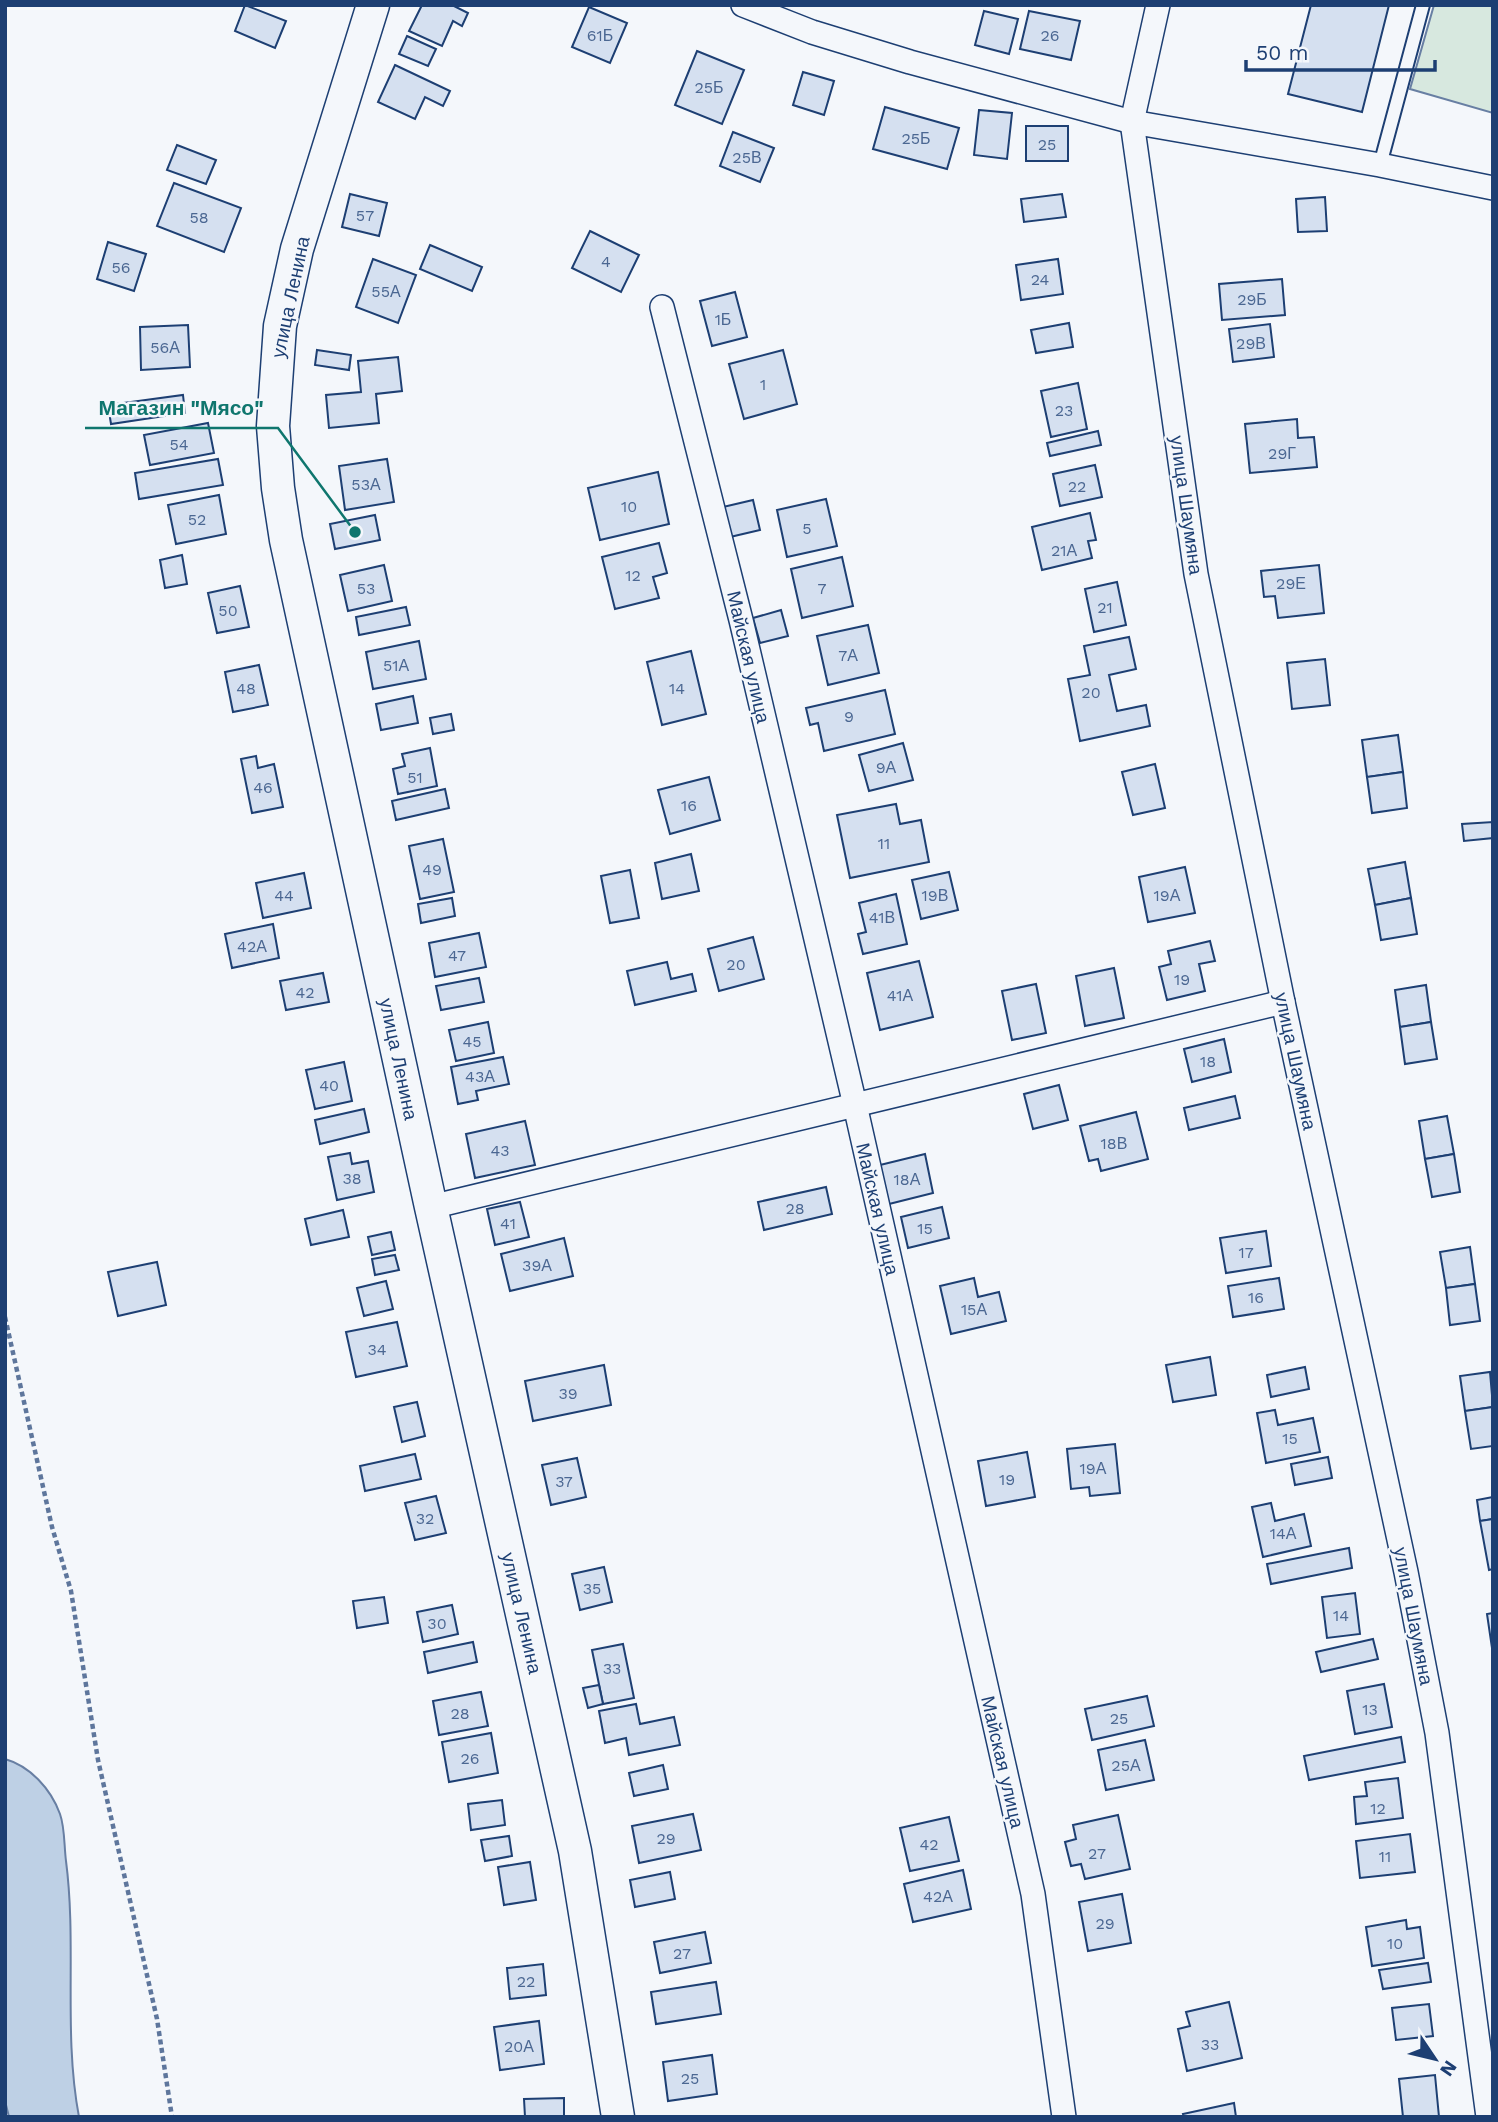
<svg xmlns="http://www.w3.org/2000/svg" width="1498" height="2122" viewBox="0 0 1498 2122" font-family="'Work Sans',sans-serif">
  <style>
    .green { fill: #d7e8df; stroke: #687fa3; stroke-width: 2 }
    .water { fill: #bed0e5; stroke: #687fa3; stroke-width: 2 }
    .building { fill: #d5e0f0; stroke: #1d3f73; stroke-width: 2 }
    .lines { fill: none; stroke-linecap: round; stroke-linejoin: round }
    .lane-casing { stroke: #1d3f73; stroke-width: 16 }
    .street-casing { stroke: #1d3f73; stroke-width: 26 }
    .secondary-casing { stroke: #1d3f73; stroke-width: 35 }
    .path { stroke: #5e769c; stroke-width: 4.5; stroke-dasharray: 5 3.5; stroke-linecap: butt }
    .lane { stroke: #f4f7fb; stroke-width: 12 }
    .street { stroke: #f4f7fb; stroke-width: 23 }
    .secondary { stroke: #f4f7fb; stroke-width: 32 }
    .labels { text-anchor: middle; stroke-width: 5; stroke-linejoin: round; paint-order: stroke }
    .number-label { font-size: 16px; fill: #4b6792 }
    .street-label { font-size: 19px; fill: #1d3f73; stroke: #f4f7fb }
    .leader { fill: none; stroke: #0f766e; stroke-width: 2.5 }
    .callout-dot { fill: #0f766e; stroke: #f4f7fb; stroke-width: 2.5 }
    .callout-label { font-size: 21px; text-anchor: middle; font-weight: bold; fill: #0f766e; stroke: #f4f7fb; stroke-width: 5; stroke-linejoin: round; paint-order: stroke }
  </style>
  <rect width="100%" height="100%" fill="#f4f7fb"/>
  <!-- green -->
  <path class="green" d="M1434,5H1493V113L1410,89Z"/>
  <!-- water -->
  <path class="water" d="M5,1759C30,1766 51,1789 60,1814C65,1828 64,1846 66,1861C77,1945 63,2033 79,2117H9L5,2101Z"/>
  <!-- building -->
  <g class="building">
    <path d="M245,5L286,21L275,48L235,31Z"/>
    <path d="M422,5H452L468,13L462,26L453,21L442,46L409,31Z"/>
    <path d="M1311,5H1389L1362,112L1288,94Z"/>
    <path d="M589,7L627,23L610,63L572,47Z"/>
    <path d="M984,11L1018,19L1009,54L975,45Z"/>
    <path d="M1029,11L1080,21L1071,60L1020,49Z"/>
    <path d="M407,36L436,49L428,66L399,54Z"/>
    <path d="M697,51L744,70L722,124L675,105Z"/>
    <path d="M395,65L450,91L443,106L425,97L415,119L378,102Z"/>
    <path d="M803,72L834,81L824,115L793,105Z"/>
    <path d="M885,107L959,128L947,169L873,149Z"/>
    <path d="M979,110L1012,113L1007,159L974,155Z"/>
    <rect x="1026" y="126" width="42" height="35"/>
    <path d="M733,132L774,148L760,182L720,166Z"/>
    <path d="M177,145L216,160L206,184L167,170Z"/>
    <path d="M174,183L241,208L224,252L157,226Z"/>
    <path d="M350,194L387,203L379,236L342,227Z"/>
    <path d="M1062,194L1066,217L1024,222L1021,199Z"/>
    <path d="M1325,197L1327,231L1298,232L1296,199Z"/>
    <path d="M590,231L639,255L621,292L572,268Z"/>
    <path d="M108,242L146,254L134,291L97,279Z"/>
    <path d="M430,245L482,267L472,291L420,269Z"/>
    <path d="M373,259L416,275L398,323L356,307Z"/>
    <path d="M1058,259L1063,294L1021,300L1016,265Z"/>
    <path d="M1282,279L1285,315L1222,320L1219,284Z"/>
    <path d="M735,292L747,337L712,346L700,301Z"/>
    <path d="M1069,323L1073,347L1036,353L1031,330Z"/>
    <path d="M1270,324L1274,357L1233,362L1229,329Z"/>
    <path d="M188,325L190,367L141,370L140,327Z"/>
    <path d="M317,350L351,355L349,370L315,365Z"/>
    <path d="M783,350L797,404L744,419L729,364Z"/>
    <path d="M398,357L402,391L376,394L379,423L329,428L326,395L361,392L358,361Z"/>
    <path d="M1078,383L1087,429L1051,437L1041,391Z"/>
    <path d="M183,395L185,413L111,424L108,405Z"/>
    <path d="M1297,419L1298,438L1314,437L1317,467L1250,473L1245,424Z"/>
    <path d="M208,423L214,453L150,465L144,435Z"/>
    <path d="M1098,431L1101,445L1050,456L1047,443Z"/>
    <path d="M218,459L223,485L139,499L135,473Z"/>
    <path d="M387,459L394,502L345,510L339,466Z"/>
    <path d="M1095,465L1102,497L1060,506L1053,474Z"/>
    <path d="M658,472L669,524L600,540L588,488Z"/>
    <path d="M219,495L226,534L176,544L168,505Z"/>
    <path d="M826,499L837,546L787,557L777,510Z"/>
    <path d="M753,500L760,530L730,537L723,507Z"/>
    <path d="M1090,513L1096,540L1088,541L1092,558L1042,570L1032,527Z"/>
    <path d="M375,515L380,540L335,549L330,524Z"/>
    <path d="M659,543L667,573L653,577L659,598L615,609L602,557Z"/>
    <path d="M182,555L187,584L165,588L160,560Z"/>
    <path d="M842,557L853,606L802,618L791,569Z"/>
    <path d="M384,565L392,601L348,611L340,575Z"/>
    <path d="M1319,565L1324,613L1278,618L1275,596L1264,597L1261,571Z"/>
    <path d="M1117,582L1126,625L1094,632L1085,589Z"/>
    <path d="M240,586L249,627L217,633L208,593Z"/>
    <path d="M406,607L410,625L359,635L356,617Z"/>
    <path d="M781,610L788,636L760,643L753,618Z"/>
    <path d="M868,625L879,673L828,685L817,636Z"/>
    <path d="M1129,637L1136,669L1109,675L1117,711L1146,705L1150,726L1080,741L1068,679L1090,675L1084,646Z"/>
    <path d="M419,641L426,679L373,689L366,652Z"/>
    <path d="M691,651L706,714L662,725L647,662Z"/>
    <path d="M1325,659L1330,705L1292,709L1287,663Z"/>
    <path d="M259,665L268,705L233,712L225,672Z"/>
    <path d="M885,690L895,734L824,751L818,723L810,725L806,708Z"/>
    <path d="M413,696L418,723L381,730L376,704Z"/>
    <path d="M451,714L454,730L433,734L430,718Z"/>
    <path d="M1398,735L1403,772L1367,777L1362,740Z"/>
    <path d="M903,743L913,780L869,791L859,755Z"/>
    <path d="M430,748L437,786L398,794L393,769L405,766L402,754Z"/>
    <path d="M256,756L258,768L274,764L283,807L252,813L241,759Z"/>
    <path d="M1155,764L1165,808L1133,815L1122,772Z"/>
    <path d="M1403,772L1407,808L1372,813L1367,777Z"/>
    <path d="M709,777L720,820L670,834L658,790Z"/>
    <path d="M445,789L449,808L396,820L392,801Z"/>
    <path d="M896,804L900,824L921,820L929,862L850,878L837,815Z"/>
    <path d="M1493,822V838L1464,841L1462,824Z"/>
    <path d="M443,839L454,892L420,899L409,846Z"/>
    <path d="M691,854L699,891L662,899L655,863Z"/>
    <path d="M1405,862L1411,898L1375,905L1368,869Z"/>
    <path d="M1185,867L1195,913L1148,922L1139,877Z"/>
    <path d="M630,870L639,918L610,923L601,876Z"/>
    <path d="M949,872L958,910L921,919L912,880Z"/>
    <path d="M304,873L311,908L263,918L256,883Z"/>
    <path d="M896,894L907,944L863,954L858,934L866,932L859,903Z"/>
    <path d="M452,898L455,916L421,923L418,904Z"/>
    <path d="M1411,898L1417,934L1381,940L1375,905Z"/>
    <path d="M273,924L279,958L232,968L225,934Z"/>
    <path d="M479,933L486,967L435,977L429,943Z"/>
    <path d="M753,937L764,979L719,991L708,949Z"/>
    <path d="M1210,941L1215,961L1199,964L1205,991L1167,1000L1159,967L1171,964L1168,951Z"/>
    <path d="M919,961L933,1017L880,1030L867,973Z"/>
    <path d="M667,962L671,979L692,974L696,991L635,1005L627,971Z"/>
    <path d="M1114,968L1124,1018L1085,1026L1076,976Z"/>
    <path d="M323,973L329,1002L286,1010L280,981Z"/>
    <path d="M479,978L484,1002L441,1010L436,986Z"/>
    <path d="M1036,984L1046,1033L1012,1040L1002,991Z"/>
    <path d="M1426,985L1431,1022L1400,1027L1395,990Z"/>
    <path d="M488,1022L494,1053L456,1061L449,1030Z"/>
    <path d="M1431,1022L1437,1059L1405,1064L1400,1027Z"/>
    <path d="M1224,1039L1231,1072L1192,1082L1184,1049Z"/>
    <path d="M503,1057L509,1084L476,1091L478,1100L458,1104L451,1067Z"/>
    <path d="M344,1062L352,1101L315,1109L306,1070Z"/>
    <path d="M1059,1085L1068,1120L1033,1129L1024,1094Z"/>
    <path d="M1235,1096L1240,1118L1189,1130L1184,1108Z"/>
    <path d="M364,1109L369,1132L320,1144L315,1120Z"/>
    <path d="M1136,1112L1148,1159L1101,1171L1098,1159L1089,1161L1080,1126Z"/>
    <path d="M1447,1116L1454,1154L1425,1159L1419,1121Z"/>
    <path d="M525,1121L535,1165L475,1178L466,1134Z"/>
    <path d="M350,1153L352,1164L368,1161L374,1192L337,1200L328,1157Z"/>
    <path d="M925,1154L933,1193L889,1204L880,1165Z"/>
    <path d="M1454,1154L1460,1192L1432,1197L1425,1159Z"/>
    <path d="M826,1187L832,1214L764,1230L758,1202Z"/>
    <path d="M520,1202L529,1237L495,1245L487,1209Z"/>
    <path d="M942,1207L949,1238L908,1248L901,1217Z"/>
    <path d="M343,1210L349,1237L311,1245L305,1219Z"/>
    <path d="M1266,1231L1271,1266L1226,1273L1220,1238Z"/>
    <path d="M391,1232L395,1250L372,1255L368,1237Z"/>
    <path d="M564,1238L573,1276L510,1291L501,1254Z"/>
    <path d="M1470,1247L1475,1284L1446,1288L1440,1252Z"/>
    <path d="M395,1255L399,1270L375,1275L372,1259Z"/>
    <path d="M157,1262L166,1305L118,1316L108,1272Z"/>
    <path d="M974,1278L978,1297L999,1292L1006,1321L951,1334L940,1286Z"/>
    <path d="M1279,1278L1284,1309L1233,1317L1228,1286Z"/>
    <path d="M386,1281L393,1309L364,1316L357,1288Z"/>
    <path d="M1475,1284L1480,1321L1450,1325L1446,1288Z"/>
    <path d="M397,1322L407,1366L356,1377L346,1332Z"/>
    <path d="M1210,1357L1216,1395L1173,1402L1166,1365Z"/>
    <path d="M604,1365L611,1405L533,1421L525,1381Z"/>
    <path d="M1305,1367L1309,1389L1271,1397L1267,1375Z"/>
    <path d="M1490,1372L1493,1407L1465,1411L1460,1376Z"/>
    <path d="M417,1402L425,1436L402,1442L394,1407Z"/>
    <path d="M1493,1407V1446L1471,1449L1465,1411Z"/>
    <path d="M1275,1410L1278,1425L1313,1418L1320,1452L1266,1463L1257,1413Z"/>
    <path d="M1115,1444L1120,1493L1090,1496L1089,1487L1071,1489L1067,1449Z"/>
    <path d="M1027,1452L1035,1497L986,1506L978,1461Z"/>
    <path d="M415,1454L421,1479L365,1491L360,1466Z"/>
    <path d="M1328,1457L1332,1478L1295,1485L1291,1464Z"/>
    <path d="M577,1458L586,1497L551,1505L542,1465Z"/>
    <path d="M436,1496L446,1533L415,1540L405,1503Z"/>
    <path d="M1493,1497V1519L1480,1521L1477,1500Z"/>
    <path d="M1271,1503L1275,1521L1304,1514L1311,1546L1263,1557L1252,1507Z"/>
    <path d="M1493,1519V1569L1489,1570L1480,1521Z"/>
    <path d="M1349,1548L1352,1568L1271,1584L1267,1564Z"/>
    <path d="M604,1567L612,1602L580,1610L572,1574Z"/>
    <path d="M1355,1593L1360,1634L1327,1638L1322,1597Z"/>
    <path d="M384,1597L388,1623L357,1628L353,1601Z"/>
    <path d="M452,1605L458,1634L423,1642L417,1612Z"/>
    <path d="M1493,1613V1648H1492L1487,1614Z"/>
    <path d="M1373,1639L1378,1659L1321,1672L1316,1652Z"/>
    <path d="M473,1642L477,1662L428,1673L424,1652Z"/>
    <path d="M623,1644L634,1698L603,1704L592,1650Z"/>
    <path d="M1384,1684L1392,1727L1355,1734L1347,1691Z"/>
    <path d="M599,1685L603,1704L588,1708L583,1688Z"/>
    <path d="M481,1692L488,1726L439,1735L433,1701Z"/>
    <path d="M1147,1696L1154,1726L1092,1740L1085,1709Z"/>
    <path d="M636,1704L640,1724L674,1717L680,1745L629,1755L626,1738L605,1743L599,1711Z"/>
    <path d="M491,1733L498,1773L449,1782L442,1742Z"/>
    <path d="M1401,1737L1405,1762L1309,1780L1304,1756Z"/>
    <path d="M1145,1740L1154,1780L1106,1790L1098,1750Z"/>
    <path d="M663,1765L668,1789L634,1796L629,1773Z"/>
    <path d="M1398,1778L1403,1818L1356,1824L1354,1797L1367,1796L1365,1782Z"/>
    <path d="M502,1800L505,1825L471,1830L468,1804Z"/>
    <path d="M693,1814L701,1850L639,1863L632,1826Z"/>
    <path d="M1118,1815L1130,1869L1085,1879L1081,1864L1071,1866L1065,1842L1076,1839L1073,1825Z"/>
    <path d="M949,1817L959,1861L910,1871L900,1828Z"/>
    <path d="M1410,1834L1415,1872L1360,1878L1356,1841Z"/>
    <path d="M509,1836L512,1856L485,1861L481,1840Z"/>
    <path d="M530,1862L536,1900L504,1905L498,1867Z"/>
    <path d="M963,1870L971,1909L913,1922L904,1884Z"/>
    <path d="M670,1872L675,1899L635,1907L630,1880Z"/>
    <path d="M1122,1894L1131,1943L1088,1951L1079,1902Z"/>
    <path d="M1406,1920L1407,1929L1420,1927L1424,1958L1372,1966L1366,1927Z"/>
    <path d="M705,1932L711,1963L660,1973L654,1942Z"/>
    <path d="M1428,1963L1431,1982L1383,1989L1379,1970Z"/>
    <path d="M543,1964L546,1995L510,1999L507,1968Z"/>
    <path d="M716,1982L721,2014L656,2024L651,1992Z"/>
    <path d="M1229,2002L1242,2058L1187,2071L1178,2029L1190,2026L1186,2012Z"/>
    <path d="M1429,2004L1433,2036L1396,2040L1392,2008Z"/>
    <path d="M539,2021L544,2064L500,2070L494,2027Z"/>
    <path d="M712,2055L717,2094L668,2101L663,2062Z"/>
    <path d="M1435,2075L1439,2117H1403L1399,2079Z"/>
    <path d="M564,2098V2117H525L524,2099Z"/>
    <path d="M1234,2103L1236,2117H1184L1183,2114Z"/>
  </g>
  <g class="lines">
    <!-- lane casing -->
    <g class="lane-casing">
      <path id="lane" d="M1380,165L1423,5"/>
    </g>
    <!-- street casing -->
    <g class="street-casing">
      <g id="street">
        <path d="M743,5L812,32L910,62L1132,122L1380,165L1493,188"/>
        <path d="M1158,5L1132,122L1196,574L1283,1002L1406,1572L1437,1733L1488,2117"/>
        <path d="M662,307L741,620L855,1105L1033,1894L1064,2117"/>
        <path d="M431,1207L1283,1002"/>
      </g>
    </g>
    <!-- secondary casing -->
    <g class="secondary-casing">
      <path id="secondary" d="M373,5L297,249L280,326L273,426L278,488L286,540L431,1207L575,1851L618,2117"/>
    </g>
    <!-- path -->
    <path class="path" d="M5,1317L52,1527L71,1591L98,1760L157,2019L172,2117"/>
    <!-- lane -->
    <use href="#lane" class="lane"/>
    <!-- street -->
    <use href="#street" class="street"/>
    <!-- secondary -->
    <use href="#secondary" class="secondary"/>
  </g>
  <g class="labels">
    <!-- number labels -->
    <g class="number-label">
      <text x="600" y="41">61Б</text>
      <text x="1050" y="41">26</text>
      <text x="709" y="93">25Б</text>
      <text x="916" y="144">25Б</text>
      <text x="1047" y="150">25</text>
      <text x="747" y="163">25В</text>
      <text x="365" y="221">57</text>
      <text x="199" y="223">58</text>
      <text x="606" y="267">4</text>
      <text x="121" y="273">56</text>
      <text x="1040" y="285">24</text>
      <text x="386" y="297">55А</text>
      <text x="1252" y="305">29Б</text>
      <text x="723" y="325">1Б</text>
      <text x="1251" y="349">29В</text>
      <text x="165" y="353">56А</text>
      <text x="763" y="390">1</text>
      <text x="1064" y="416">23</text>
      <text x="179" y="450">54</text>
      <text x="1282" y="459">29Г</text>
      <text x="366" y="490">53А</text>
      <text x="1077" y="492">22</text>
      <text x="629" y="512">10</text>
      <text x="197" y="525">52</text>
      <text x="807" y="534">5</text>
      <text x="1064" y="556">21А</text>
      <text x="633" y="581">12</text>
      <text x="1291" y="589">29Е</text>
      <text x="366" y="594">53</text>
      <text x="822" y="594">7</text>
      <text x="1105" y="613">21</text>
      <text x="228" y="616">50</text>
      <text x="848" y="661">7А</text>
      <text x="396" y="671">51А</text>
      <text x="246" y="694">48</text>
      <text x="677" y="694">14</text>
      <text x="1091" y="698">20</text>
      <text x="849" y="722">9</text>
      <text x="886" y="773">9А</text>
      <text x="415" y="783">51</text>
      <text x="263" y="793">46</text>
      <text x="689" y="811">16</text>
      <text x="884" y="849">11</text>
      <text x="432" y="875">49</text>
      <text x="284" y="901">44</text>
      <text x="935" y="901">19В</text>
      <text x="1167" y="901">19А</text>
      <text x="882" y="923">41В</text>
      <text x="252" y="952">42А</text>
      <text x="457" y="961">47</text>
      <text x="736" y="970">20</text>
      <text x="1182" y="985">19</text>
      <text x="305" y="998">42</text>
      <text x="900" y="1001">41А</text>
      <text x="472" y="1047">45</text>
      <text x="1208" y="1067">18</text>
      <text x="480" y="1082">43А</text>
      <text x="329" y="1091">40</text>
      <text x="1114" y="1149">18В</text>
      <text x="500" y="1156">43</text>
      <text x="352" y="1184">38</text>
      <text x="907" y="1185">18А</text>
      <text x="795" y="1214">28</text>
      <text x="508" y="1229">41</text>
      <text x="925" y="1234">15</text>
      <text x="1246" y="1258">17</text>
      <text x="537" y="1271">39А</text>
      <text x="1256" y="1303">16</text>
      <text x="974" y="1315">15А</text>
      <text x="377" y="1355">34</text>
      <text x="568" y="1399">39</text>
      <text x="1290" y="1444">15</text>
      <text x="1093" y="1474">19А</text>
      <text x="1007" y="1485">19</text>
      <text x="564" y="1487">37</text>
      <text x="425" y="1524">32</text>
      <text x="1283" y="1539">14А</text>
      <text x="592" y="1594">35</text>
      <text x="1341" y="1621">14</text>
      <text x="437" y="1629">30</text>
      <text x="612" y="1674">33</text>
      <text x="1370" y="1715">13</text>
      <text x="460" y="1719">28</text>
      <text x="1119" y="1724">25</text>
      <text x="470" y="1764">26</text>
      <text x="1126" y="1771">25А</text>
      <text x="1378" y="1814">12</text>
      <text x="666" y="1844">29</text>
      <text x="929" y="1850">42</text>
      <text x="1097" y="1859">27</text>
      <text x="1385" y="1862">11</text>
      <text x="938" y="1902">42А</text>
      <text x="1105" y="1929">29</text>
      <text x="1395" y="1949">10</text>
      <text x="682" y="1959">27</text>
      <text x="526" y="1987">22</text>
      <text x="1210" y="2050">33</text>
      <text x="519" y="2052">20А</text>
      <text x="690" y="2084">25</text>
    </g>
    <!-- street labels -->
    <g class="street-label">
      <text transform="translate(290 297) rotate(-78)" y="7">улица Ленина</text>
      <text transform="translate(1187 505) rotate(82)" y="7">улица Шаумяна</text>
      <text transform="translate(749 657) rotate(77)" y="7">Майская улица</text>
      <text transform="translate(399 1059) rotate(78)" y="7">улица Ленина</text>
      <text transform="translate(1296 1061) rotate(78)" y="7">улица Шаумяна</text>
      <text transform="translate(878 1209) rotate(77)" y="7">Майская улица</text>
      <text transform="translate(522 1613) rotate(77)" y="7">улица Ленина</text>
      <text transform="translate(1414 1616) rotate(79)" y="7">улица Шаумяна</text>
      <text transform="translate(1003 1762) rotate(77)" y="7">Майская улица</text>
    </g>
  </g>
  <!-- callouts -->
  <path class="leader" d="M355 532L278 428H85"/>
  <circle class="callout-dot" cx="355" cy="532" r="7"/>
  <g class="callout-label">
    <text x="181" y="415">Магазин "Мясо"</text>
  </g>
  <!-- border -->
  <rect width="1498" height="2122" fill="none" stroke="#1d3f73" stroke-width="14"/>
  <!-- north arrow -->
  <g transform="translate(1435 2059) rotate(125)" stroke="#f4f7fb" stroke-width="5" paint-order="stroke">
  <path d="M0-5L12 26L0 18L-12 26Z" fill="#1d3f73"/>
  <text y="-10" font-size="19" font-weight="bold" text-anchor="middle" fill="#1d3f73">N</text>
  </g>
  <!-- scale -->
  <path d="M1246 60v10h189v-10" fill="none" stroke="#1d3f73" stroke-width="3.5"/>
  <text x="1256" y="60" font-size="21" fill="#1d3f73" stroke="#f4f7fb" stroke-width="5" paint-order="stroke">50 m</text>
</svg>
